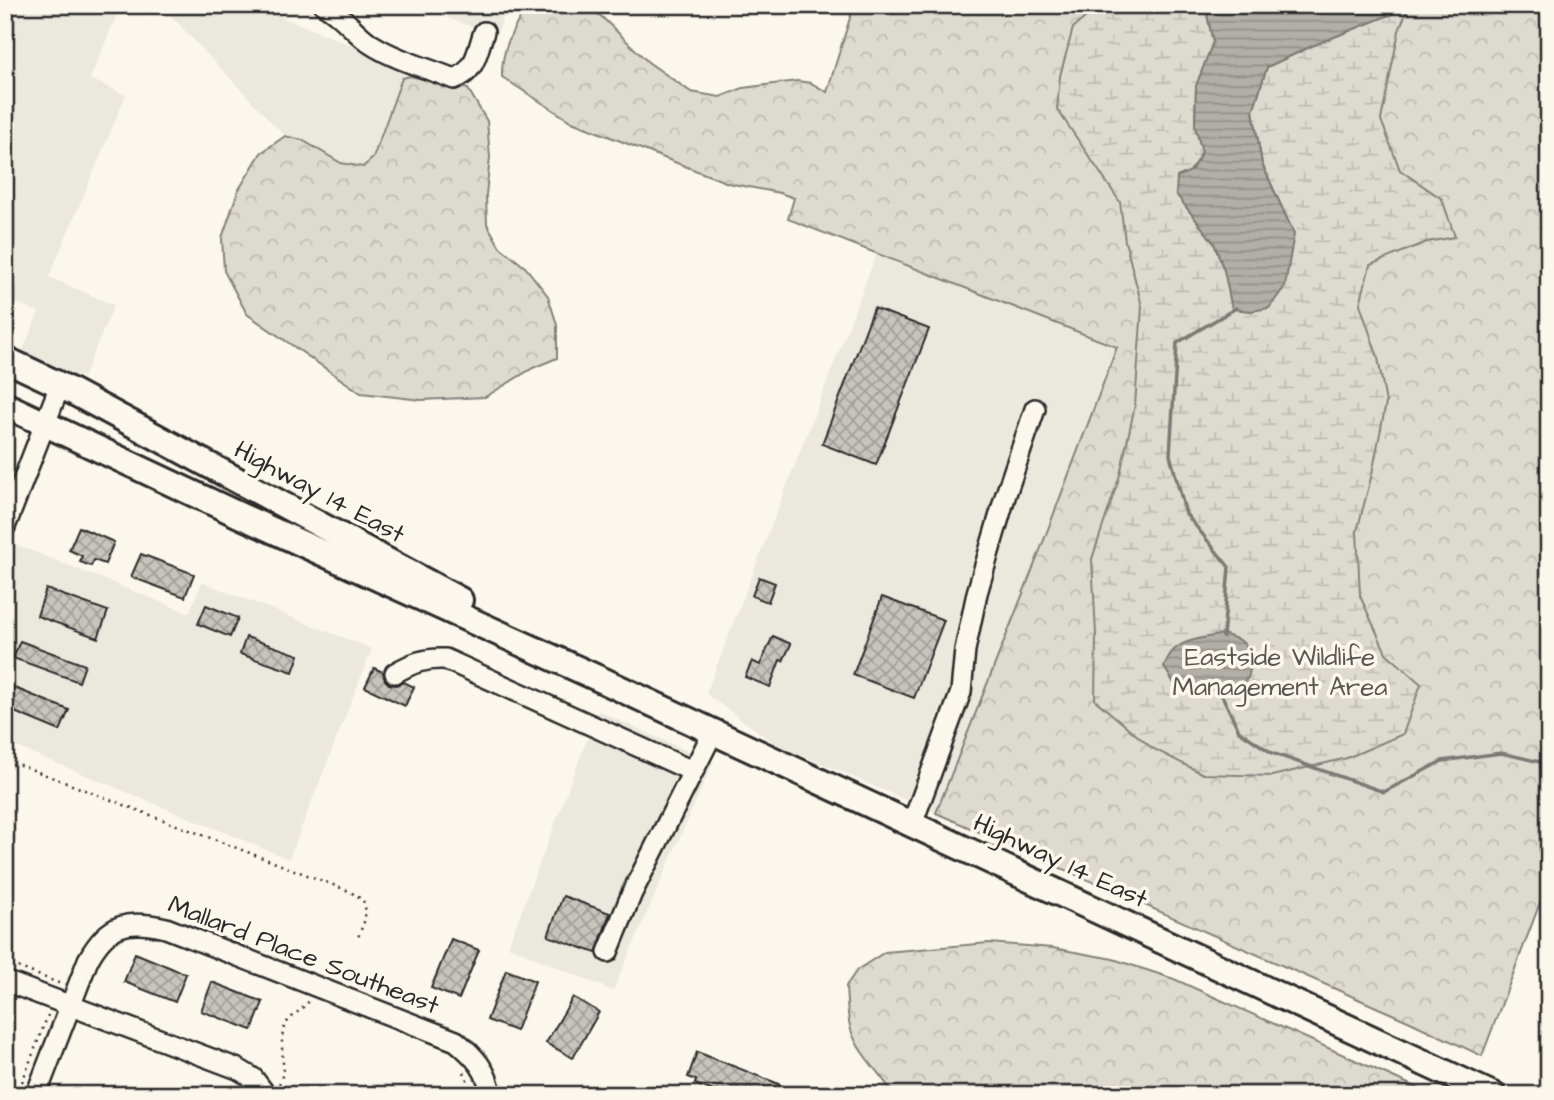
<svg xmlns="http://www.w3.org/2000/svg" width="1554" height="1100" viewBox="0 0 1554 1100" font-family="'Architects Daughter',sans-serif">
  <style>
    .built { fill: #ebe8de }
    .forest { fill: url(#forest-crowns); stroke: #84827e; stroke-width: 2 }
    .wetland { fill: url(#wetland-marsh); stroke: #84827e; stroke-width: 2 }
    .water { fill: url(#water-rules); stroke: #7b7a75; stroke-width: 2 }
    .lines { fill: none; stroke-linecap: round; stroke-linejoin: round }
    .stream { stroke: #7b7a75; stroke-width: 3.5 }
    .building { fill: url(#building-cross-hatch); stroke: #2b2b2b; stroke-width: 2 }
    .minor-casing { stroke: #2b2b2b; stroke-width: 24 }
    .major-casing { stroke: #2b2b2b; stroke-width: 30 }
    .path { stroke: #2b2b2b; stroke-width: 2.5; stroke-dasharray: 2 5; stroke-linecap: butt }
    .minor { stroke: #fbf7ec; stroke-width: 19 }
    .major { stroke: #fbf7ec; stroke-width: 24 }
    .labels { text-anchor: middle; stroke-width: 7; stroke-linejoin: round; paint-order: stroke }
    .street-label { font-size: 26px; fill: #2b2b2b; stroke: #fbf7ec }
    .park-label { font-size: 26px; fill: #585754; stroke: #fbf7ec }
  </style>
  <defs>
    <pattern id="forest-crowns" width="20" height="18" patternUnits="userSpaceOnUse" patternTransform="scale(1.75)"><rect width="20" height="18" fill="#dddad0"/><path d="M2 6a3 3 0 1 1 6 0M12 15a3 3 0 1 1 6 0" fill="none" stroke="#bebbb3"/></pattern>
    <pattern id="wetland-marsh" width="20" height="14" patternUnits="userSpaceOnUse" patternTransform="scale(1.75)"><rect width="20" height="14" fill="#dddad0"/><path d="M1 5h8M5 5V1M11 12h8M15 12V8" fill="none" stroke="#bebbb3"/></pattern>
    <pattern id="water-rules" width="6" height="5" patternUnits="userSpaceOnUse" patternTransform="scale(1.75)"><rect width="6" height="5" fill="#b1afa7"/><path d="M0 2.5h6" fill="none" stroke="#908f88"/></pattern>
    <pattern id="building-cross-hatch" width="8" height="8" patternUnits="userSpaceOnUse" patternTransform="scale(1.75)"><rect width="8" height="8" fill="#c7c4bc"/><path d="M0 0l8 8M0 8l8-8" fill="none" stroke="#a29f99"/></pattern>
  </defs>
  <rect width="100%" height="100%" fill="#fbf7ec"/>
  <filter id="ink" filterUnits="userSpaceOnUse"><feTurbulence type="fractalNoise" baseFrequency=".0143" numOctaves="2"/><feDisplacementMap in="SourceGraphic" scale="14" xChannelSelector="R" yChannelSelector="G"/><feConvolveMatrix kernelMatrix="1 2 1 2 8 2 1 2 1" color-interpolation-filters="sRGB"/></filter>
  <g filter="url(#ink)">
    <!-- built -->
    <g class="built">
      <path d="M5,5H121L90,79L126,95L49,277L114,305L83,378L22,352L39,312L5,298Z"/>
      <path d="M148,5H252L412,70L357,212L169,14Z"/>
      <path d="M451,5H508L496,36L446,17Z"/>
      <path d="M877,253L1117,347L1039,553L936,813L774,743L706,694Z"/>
      <path d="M14,544L189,613L202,582L372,649L289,859L5,742V566Z"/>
      <path d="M598,711L713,762L613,991L508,946Z"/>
    </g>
    <!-- forest -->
    <g class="forest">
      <path d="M529,5L586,6L602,17L648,62L691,92L720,97L743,88L797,81L811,83L827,92L854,5H1549V879L1482,1056L1408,1021L936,813L1039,553L1117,347L788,219L794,198L780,193L728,183L572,122L502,77C501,50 513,27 529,5Z"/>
      <path d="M410,76L468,89L487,121L490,157L486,195L487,224L500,247L526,268L548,296L557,325V358L533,368L485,397L421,400L361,393L247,314L224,271L222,238L238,191L261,153L285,136L302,140L341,163L363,167L373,158L402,78Z"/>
      <path d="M989,943L1053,948L1113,959L1174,979L1433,1095H894C881,1073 859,1055 851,1030C847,1017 847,1000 846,986L857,970L885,952Z"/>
    </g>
    <!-- wetland -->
    <path class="wetland" d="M1100,5H1205L1213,42L1196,87L1195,126L1202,152L1176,194L1214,243L1224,270L1294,234L1262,164L1253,111L1267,67L1314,45L1392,14L1399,5H1409L1399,31L1381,120L1400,170L1442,199L1455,237L1427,242L1370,265L1360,304L1378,358L1386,403L1372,474L1357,531L1360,596L1386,653L1421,684L1403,734L1347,758L1272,776L1203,774L1152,748L1095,700L1096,634L1092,559L1120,475L1135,405L1142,306L1125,241L1120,202L1057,109L1060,76L1073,28Z"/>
    <!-- water -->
    <g class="water">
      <path d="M1205,5H1399L1392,14L1314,45L1267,67L1253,111L1262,164L1294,234L1285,286L1269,308L1251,311L1232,309L1224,270L1214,243L1176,194L1177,177L1191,171L1202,152L1195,126L1196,86L1213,42Z"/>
      <path d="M1223,634L1240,640L1254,653L1248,678L1237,689C1217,688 1197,693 1177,688L1164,667C1173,638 1197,640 1223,634Z"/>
    </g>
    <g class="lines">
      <!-- stream -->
      <g class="stream">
        <path d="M1223,637L1229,567L1186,514L1170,455L1177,343L1236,308"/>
        <path d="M1217,685L1239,731L1272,753L1384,792L1442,761L1501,753L1549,764"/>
      </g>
    </g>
    <!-- building -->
    <g class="building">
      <path d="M874,308L929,329L876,465L822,444Z"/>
      <path d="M79,527L114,542L105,564L94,560L91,566L80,562L82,556L69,550Z"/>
      <path d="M141,554L194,574L185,597L131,577Z"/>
      <path d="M759,577L775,583L768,602L752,596Z"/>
      <path d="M46,589L108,611L98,638L37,616Z"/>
      <path d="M882,597L944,620L914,698L853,675Z"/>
      <path d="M206,605L238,618L230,637L198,624Z"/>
      <path d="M773,636L791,644L783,661L780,660L770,687L745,677L752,661L760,665Z"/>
      <path d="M246,637L299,655L293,672L240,654Z"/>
      <path d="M20,641L85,665L79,682L13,658Z"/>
      <path d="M374,668L383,672L385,680L389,684L396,685L404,682L414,687L405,706L365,687Z"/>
      <path d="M5,684L69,710L60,731L5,708Z"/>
      <path d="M563,896L610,913L596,953L548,936Z"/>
      <path d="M451,939L479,950L459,999L431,988Z"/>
      <path d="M135,953L186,974L175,1002L124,982Z"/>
      <path d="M506,970L535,981L516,1031L487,1020Z"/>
      <path d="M212,982L263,1002L252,1030L201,1011Z"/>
      <path d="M573,997L599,1012L573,1058L546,1043Z"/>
      <path d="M697,1052L774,1082L801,1095H723L695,1084L696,1080L688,1077Z"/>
    </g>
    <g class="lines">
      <!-- minor casing -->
      <g class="minor-casing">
        <g id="minor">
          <path d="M324,5C343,15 354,33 371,44C396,60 427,68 454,79C476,72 477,51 484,32"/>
          <path d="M5,527L60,385"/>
          <path d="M395,673C412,663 425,658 445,659L692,771"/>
          <path d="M912,824L961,692L965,650L977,593L1005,497L1035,409"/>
          <path d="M608,952L632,893L713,732"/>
          <path d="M5,981L238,1069L253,1078L266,1095"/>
          <path d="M36,1095L88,960C108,923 128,919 166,928L456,1041C474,1056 488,1070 491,1095"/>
        </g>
      </g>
      <!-- major casing -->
      <g class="major-casing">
        <g id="major">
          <path d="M5,359L60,385L460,600"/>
          <path d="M5,405L239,515L604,681L1493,1095"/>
        </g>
      </g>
      <!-- path -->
      <g class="path">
        <path d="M5,765L17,764L349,891L363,900L366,911L364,922L357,940"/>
        <path d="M5,962L61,984"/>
        <path d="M464,1072L473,1095"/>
        <path d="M279,1084C289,1066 276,1043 286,1024C292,1014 303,1010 309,1001"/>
        <path d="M17,1095L48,1015"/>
      </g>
      <!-- minor -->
      <use href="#minor" class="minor"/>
      <!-- major -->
      <use href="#major" class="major"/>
    </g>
  </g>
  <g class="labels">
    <!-- street labels -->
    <g class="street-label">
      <text transform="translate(320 491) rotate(28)" y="9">Highway 14 East</text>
      <text transform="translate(1061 860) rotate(25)" y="9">Highway 14 East</text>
      <text transform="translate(304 954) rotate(21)" y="9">Mallard Place Southeast</text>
    </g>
    <!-- park labels -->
    <g class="park-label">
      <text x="1280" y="665">Eastside Wildlife<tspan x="1280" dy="30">Management Area</tspan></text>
    </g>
  </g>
  <!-- margin -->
  <rect width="1554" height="1100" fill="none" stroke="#fbf7ec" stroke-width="28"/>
  <rect x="14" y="14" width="1526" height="1072" fill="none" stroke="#2b2b2b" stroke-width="2.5" filter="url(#ink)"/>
</svg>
